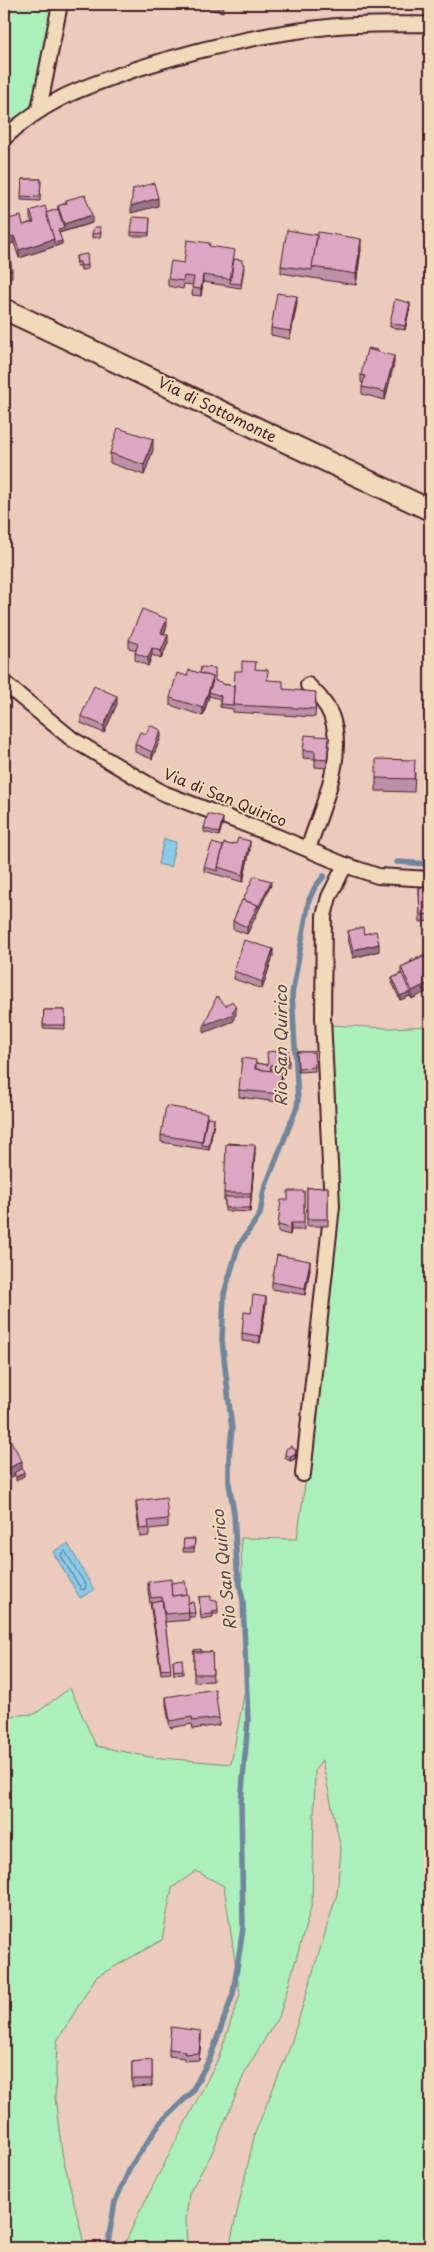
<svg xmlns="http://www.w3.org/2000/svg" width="434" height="2252" viewBox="0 0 434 2252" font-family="'Playpen Sans',sans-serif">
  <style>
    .green { fill: #abf0bb; stroke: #7a8873 }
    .water { fill: #87cbe8; stroke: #6f869c }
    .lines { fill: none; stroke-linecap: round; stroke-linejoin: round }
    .shore { stroke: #626477; stroke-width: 1 }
    .stream { stroke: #6f869c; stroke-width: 5.5 }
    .minor-casing { stroke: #4a1f2b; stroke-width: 18 }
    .secondary-casing { stroke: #4a1f2b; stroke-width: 24 }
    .minor { stroke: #f0dab9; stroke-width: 14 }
    .secondary { stroke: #f0dab9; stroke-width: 20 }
    .wall { fill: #bd90a7; stroke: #4a1f2b }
    .shaded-wall { fill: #9a7588; stroke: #4a1f2b }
    .building { fill: #dca7c2; stroke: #4a1f2b }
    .labels { text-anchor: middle; stroke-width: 4; stroke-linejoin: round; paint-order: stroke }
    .street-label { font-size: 15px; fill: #4a1f2b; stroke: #f0dab9 }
    .water-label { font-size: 16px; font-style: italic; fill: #564151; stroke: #f0dab9 }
  </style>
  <rect width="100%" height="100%" fill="#eacbbc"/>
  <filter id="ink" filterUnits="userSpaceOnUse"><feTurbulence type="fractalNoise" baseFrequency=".02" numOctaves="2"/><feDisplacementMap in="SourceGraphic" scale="10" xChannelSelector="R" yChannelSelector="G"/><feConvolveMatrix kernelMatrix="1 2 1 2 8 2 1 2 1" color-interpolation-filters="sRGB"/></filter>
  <g filter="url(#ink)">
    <!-- green -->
    <g class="green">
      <path d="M4,4H54L41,100L4,131Z"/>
      <path d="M329,1025L390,1028L430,1026V2248H229L255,2133L290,2047L337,1894L341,1849L322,1760L315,1770L312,1904L280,2014L246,2070L211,2155L189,2193L186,2220L187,2248H123L137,2217L218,2059L240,1995L224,1886L196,1871L172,1888L162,1940L96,1977L57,2041L55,2097L62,2153L85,2248H4V1716L35,1714L70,1688L96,1746L150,1757L231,1764L245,1690L241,1538L297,1539L312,1438L339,1208Z"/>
    </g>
    <!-- water -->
    <g class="water">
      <path d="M164,839L176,842L170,867L158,864Z"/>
      <path d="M68,1544L94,1590L80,1598L53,1552Z"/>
    </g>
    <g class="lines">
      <!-- shore -->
      <path class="shore" d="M65,1551L86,1586L84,1590L81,1589L61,1556Z"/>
      <!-- stream -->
      <g class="stream">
        <path d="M397,862L430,864"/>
        <path d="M110,2248L109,2236L115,2202L131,2166L161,2122L191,2093L210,2058L233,1994L243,1928L241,1802L248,1721L243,1601L237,1569L234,1513L229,1484V1456L232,1429L222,1340L224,1294L238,1247L260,1214L264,1190L297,1107L298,1100L292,994L309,900L315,887L324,876"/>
      </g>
      <!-- minor casing -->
      <g class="minor-casing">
        <g id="minor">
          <path d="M39,109L60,4"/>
          <path d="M4,138C47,99 79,89 133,70C197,49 261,34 328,27C362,23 397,25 430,24"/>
          <path d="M4,683L72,739L163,793L276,836L345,865L378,876L430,879"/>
          <path d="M308,849C321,809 347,757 331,715C326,703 317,694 308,685"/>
          <path d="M303,1474L332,1206L323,1018L324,916L329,897L345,865"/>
        </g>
      </g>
      <!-- secondary casing -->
      <g class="secondary-casing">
        <path id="secondary" d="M4,309L430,510"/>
      </g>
      <!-- minor -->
      <use href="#minor" class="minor"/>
      <!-- secondary -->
      <use href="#secondary" class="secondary"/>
    </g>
    <!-- wall -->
    <g class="wall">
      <path d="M189,4H224L223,12L189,5Z"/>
      <path d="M22,179H41L40,201L21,200Z"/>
      <path d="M66,200L92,223L59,233L62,244L19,258L14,243L4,246L23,225L32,222L30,218V211L46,213L58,209V206L66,203Z"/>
      <path d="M150,218L149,236H131V232Z"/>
      <path d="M100,227L101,237L92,238V234Z"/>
      <path d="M210,247L242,263L244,268L241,288L203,282L201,296L192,295L193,285L184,284L183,289L168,286V279L184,263Z"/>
      <path d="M361,249L356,285L281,273V266Z"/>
      <path d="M76,256L88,265V269L81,270L80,266H77Z"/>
      <path d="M4,257L12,270V277L4,278Z"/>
      <path d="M297,303L290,339L271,335V328Z"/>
      <path d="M410,306L405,330L390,327V323Z"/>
      <path d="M378,352L394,363L385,400L362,394V387L363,383L361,382V375Z"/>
      <path d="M153,450L144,475L110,463V453Z"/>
      <path d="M167,626L164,634L168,643L161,659L152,655L148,666L135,660V653L136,650L129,648V640Z"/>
      <path d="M256,669L268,680L283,689L316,700L315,717L233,712V709L220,707V699L209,696L203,716L170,705V698L187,676L215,681L222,684L234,686L242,671Z"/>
      <path d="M117,704L104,733L81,723V716Z"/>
      <path d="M146,734L161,737L152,759L135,752V744Z"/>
      <path d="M329,745L327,768L315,767V759L303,758V750Z"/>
      <path d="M415,773L414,792L376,791V778Z"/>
      <path d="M223,822L219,836L204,832V828Z"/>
      <path d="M232,845L250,849L243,882L204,871V867L223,846Z"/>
      <path d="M429,878H430V921L420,922L419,888L429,887Z"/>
      <path d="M271,885L247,934L233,929V921L243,900Z"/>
      <path d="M348,931L364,934L379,951L353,958L348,938Z"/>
      <path d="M428,953L412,999L410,996L400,1000L392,982V978L401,974V967L411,962V960Z"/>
      <path d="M273,956L262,989L234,979V971Z"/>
      <path d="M44,1010H65V1029L43,1028Z"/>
      <path d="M288,1050L289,1067L271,1069V1071L282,1080L279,1102L239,1097V1090L256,1063L268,1065Z"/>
      <path d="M297,1052H314L315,1071L298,1072Z"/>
      <path d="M207,1117L214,1122L209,1150L161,1142V1135Z"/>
      <path d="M240,1145L255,1153L250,1212L225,1211V1201H224V1193Z"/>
      <path d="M328,1187V1226H307V1188Z"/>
      <path d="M304,1191V1230H291L290,1235L278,1232V1225L288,1200Z"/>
      <path d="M310,1269L305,1295L272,1289V1282Z"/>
      <path d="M266,1304L260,1343L242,1341V1333Z"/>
      <path d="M285,1454H296L295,1459L290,1461L285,1458Z"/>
      <path d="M136,1501L168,1519V1527L149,1529V1536L140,1537L136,1508Z"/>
      <path d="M184,1539H195L194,1552H183Z"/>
      <path d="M148,1582L171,1583L189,1612V1620L165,1622L171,1673L161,1674L148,1590Z"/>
      <path d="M199,1597L211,1601L218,1610V1614H213V1617L201,1619Z"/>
      <path d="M188,1607L195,1613V1617H189Z"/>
      <path d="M194,1650L201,1652H212L213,1681L194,1682Z"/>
      <path d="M173,1660L183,1670V1674L174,1675Z"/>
      <path d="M166,1697L219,1718V1725L193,1729L192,1724L170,1728L166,1705Z"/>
      <path d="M201,2038L199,2060L184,2061V2058L169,2056V2049Z"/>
      <path d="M152,2060V2086L132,2087V2062Z"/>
    </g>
    <!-- shaded-wall -->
    <g class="shaded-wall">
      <path d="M158,198V206L131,213V206Z"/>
      <path d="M92,215V223L58,233V230L64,228V224Z"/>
      <path d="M14,236V243L4,246V239Z"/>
      <path d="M54,239L62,241V244L19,258V250Z"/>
      <path d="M361,239V249L356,285V274Z"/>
      <path d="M203,275V282L201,296V289Z"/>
      <path d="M297,296V303L290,339V331Z"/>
      <path d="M410,303V306L405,330V326Z"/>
      <path d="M394,356V363L385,400V392Z"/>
      <path d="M153,439V450L144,475V465Z"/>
      <path d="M167,619V626L161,640V633Z"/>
      <path d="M168,635V643L161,659V651Z"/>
      <path d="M152,648V655L148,666V658Z"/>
      <path d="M213,677V684L209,692V696L203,716V708Z"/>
      <path d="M117,696V704L104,733V726Z"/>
      <path d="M161,730V737L152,759V752Z"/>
      <path d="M329,737V745L327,768V760Z"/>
      <path d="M223,818V822L219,836V833Z"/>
      <path d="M250,841V849L243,882V875Z"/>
      <path d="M271,881V885L247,934V927L258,905Z"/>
      <path d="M379,944V951L353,958V950Z"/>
      <path d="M273,949V956L262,989V982Z"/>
      <path d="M430,982V990L412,999V991Z"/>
      <path d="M410,992V996L400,1000V996Z"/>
      <path d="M236,1007V1015L234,1017V1021L204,1033V1025L232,1012Z"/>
      <path d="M282,1072V1080L279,1102V1094Z"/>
      <path d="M214,1118V1122L209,1150V1146Z"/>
      <path d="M255,1145V1153L250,1212L251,1193Z"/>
      <path d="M291,1223V1230L290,1235V1228Z"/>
      <path d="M310,1261V1269L305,1295V1288Z"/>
      <path d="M266,1297V1304L260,1343V1336Z"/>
      <path d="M296,1450L295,1459L290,1461V1457Z"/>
      <path d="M22,1461V1472L14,1473V1476L4,1482V1471Z"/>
      <path d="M24,1472V1476L16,1481V1477Z"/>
      <path d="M201,2031V2038L199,2060V2053Z"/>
    </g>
    <!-- building -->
    <g class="building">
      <path d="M212,4H224L223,8L211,6Z"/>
      <path d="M22,179H41L40,197L21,196Z"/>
      <path d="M154,183L158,198L131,206L133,189Z"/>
      <path d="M85,195L92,215L64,224L58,206L67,203L66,200Z"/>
      <path d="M45,206L54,239L19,250L14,236L4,239V220L21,216L23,225L34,222L30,211Z"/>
      <path d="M58,209L64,228L58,230L62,241L54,243V239L46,213Z"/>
      <path d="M133,217L150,218L149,233L131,232Z"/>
      <path d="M94,227H100L101,233L92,234Z"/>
      <path d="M287,230L317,235L312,270L281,266Z"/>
      <path d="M318,232L361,239L356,274L312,267Z"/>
      <path d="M187,240L210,243L209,246L235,250L230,279L203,275L201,289L192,288L194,277L184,276L183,281L168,279L171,261L184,263Z"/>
      <path d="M87,254L88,265L81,266L80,262H77L76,256Z"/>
      <path d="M4,257H10L12,270L4,271Z"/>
      <path d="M234,259L242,260V263L244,264L241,284L230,283Z"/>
      <path d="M277,293L297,296L290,331L271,328Z"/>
      <path d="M395,299L410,303L405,326L390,323Z"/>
      <path d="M368,348L378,350V352L368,349Z"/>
      <path d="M367,349L394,356L385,392L362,387L365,376L361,375Z"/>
      <path d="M118,428L153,439L144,465L110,453Z"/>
      <path d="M142,609L167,619L161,633L168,635L161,651L152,648L148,658L135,653L138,644L129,640Z"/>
      <path d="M242,661L256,662L255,669L268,670L267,680L283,681V689L316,692L315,709L233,705L235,671H242Z"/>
      <path d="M201,667L215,668V681L222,682V684L234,686L233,705L220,704L221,696L209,692L213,681L212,680L213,677L200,673Z"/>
      <path d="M189,670L213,677L203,708L170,698L177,673L187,676Z"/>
      <path d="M94,686L117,696L104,726L81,716Z"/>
      <path d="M150,725L161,730L152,752L135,744L140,732L146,734Z"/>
      <path d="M305,735L329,737L327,760L315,759V751L303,750Z"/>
      <path d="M376,759L415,760L414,779L376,778Z"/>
      <path d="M208,814L223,818L219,833L204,828Z"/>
      <path d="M238,838L250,841L243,875L218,867L224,843L232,845L233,843L236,844Z"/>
      <path d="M212,843L223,846L218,867V871L204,867Z"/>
      <path d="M254,876L271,881L258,908V905L243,900Z"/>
      <path d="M429,878H430V914L420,915L419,888L430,887Z"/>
      <path d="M242,900L258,905L247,927L233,921Z"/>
      <path d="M363,927L364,934L376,931L379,944L353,950L348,931Z"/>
      <path d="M244,940L273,949L262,982L234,971Z"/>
      <path d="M428,953L429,955L412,962L411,960Z"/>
      <path d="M430,954V982L412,991L401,967Z"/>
      <path d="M402,974L410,992L400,996L392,978Z"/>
      <path d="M217,996L226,1006L232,1001L236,1007L232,1012L234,1014L204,1025Z"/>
      <path d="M44,1010H65V1025H43Z"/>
      <path d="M288,1050L289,1063L271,1065L270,1071L256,1069V1063L268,1065L267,1052Z"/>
      <path d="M297,1052H314L315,1067L298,1068Z"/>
      <path d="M242,1058L256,1060L255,1069L282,1072L279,1094L239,1090Z"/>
      <path d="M166,1106L207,1113L202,1142L161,1135Z"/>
      <path d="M207,1117L214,1118L209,1146L202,1145Z"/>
      <path d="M228,1143L240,1144V1145L228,1144Z"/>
      <path d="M226,1144L255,1145L251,1193H224Z"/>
      <path d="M328,1187V1219H307V1188Z"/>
      <path d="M288,1191H304V1223H291L290,1228L278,1225L281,1200H288Z"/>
      <path d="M225,1197H251L250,1208H225Z"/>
      <path d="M277,1255L310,1261L305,1288L272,1282Z"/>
      <path d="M253,1295L266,1297L260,1336L242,1333L244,1312L251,1313Z"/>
      <path d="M4,1428L22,1461L4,1471Z"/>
      <path d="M291,1446L296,1450L295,1455L290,1457L285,1454L286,1449Z"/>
      <path d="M22,1468L24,1472L16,1477L14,1473Z"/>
      <path d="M166,1497L168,1519L148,1521L149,1528L140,1529L136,1501Z"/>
      <path d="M184,1539H195L194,1548H183Z"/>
      <path d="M171,1579L172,1596L188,1594L189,1612L165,1614L162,1597L151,1598L148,1582Z"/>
      <path d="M185,1581L187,1594L172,1596L171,1583Z"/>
      <path d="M211,1596V1601L217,1600L218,1610L212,1611L213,1614L201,1615L199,1597Z"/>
      <path d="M162,1600L171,1669L161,1670L151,1602Z"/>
      <path d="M193,1602L195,1613H189L188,1603Z"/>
      <path d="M201,1649V1652H194V1650Z"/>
      <path d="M194,1652H212L213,1674H194Z"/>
      <path d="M182,1659L183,1670L174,1671L173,1660Z"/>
      <path d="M215,1689L219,1718L193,1721L192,1717L170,1721L166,1697Z"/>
      <path d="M171,2027L201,2031L199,2053L184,2054L185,2051L169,2049Z"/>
      <path d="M152,2060V2079H132V2062Z"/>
    </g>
  </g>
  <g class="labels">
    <!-- street labels -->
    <g class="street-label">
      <text transform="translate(217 410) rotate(26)" y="5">Via di Sottomonte</text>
      <text transform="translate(225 798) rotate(22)" y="5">Via di San Quirico</text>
    </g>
    <!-- water labels -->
    <g class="water-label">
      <text transform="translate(281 1046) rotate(-90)" y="6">Rio San Quirico</text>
      <text transform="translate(224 1570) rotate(-96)" y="6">Rio San Quirico</text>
    </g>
  </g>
  <!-- margin -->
  <rect width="434" height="2252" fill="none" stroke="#f0dab9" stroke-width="20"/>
  <rect x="10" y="10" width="414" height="2232" fill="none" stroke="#4a1f2b" stroke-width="2" filter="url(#ink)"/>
</svg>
